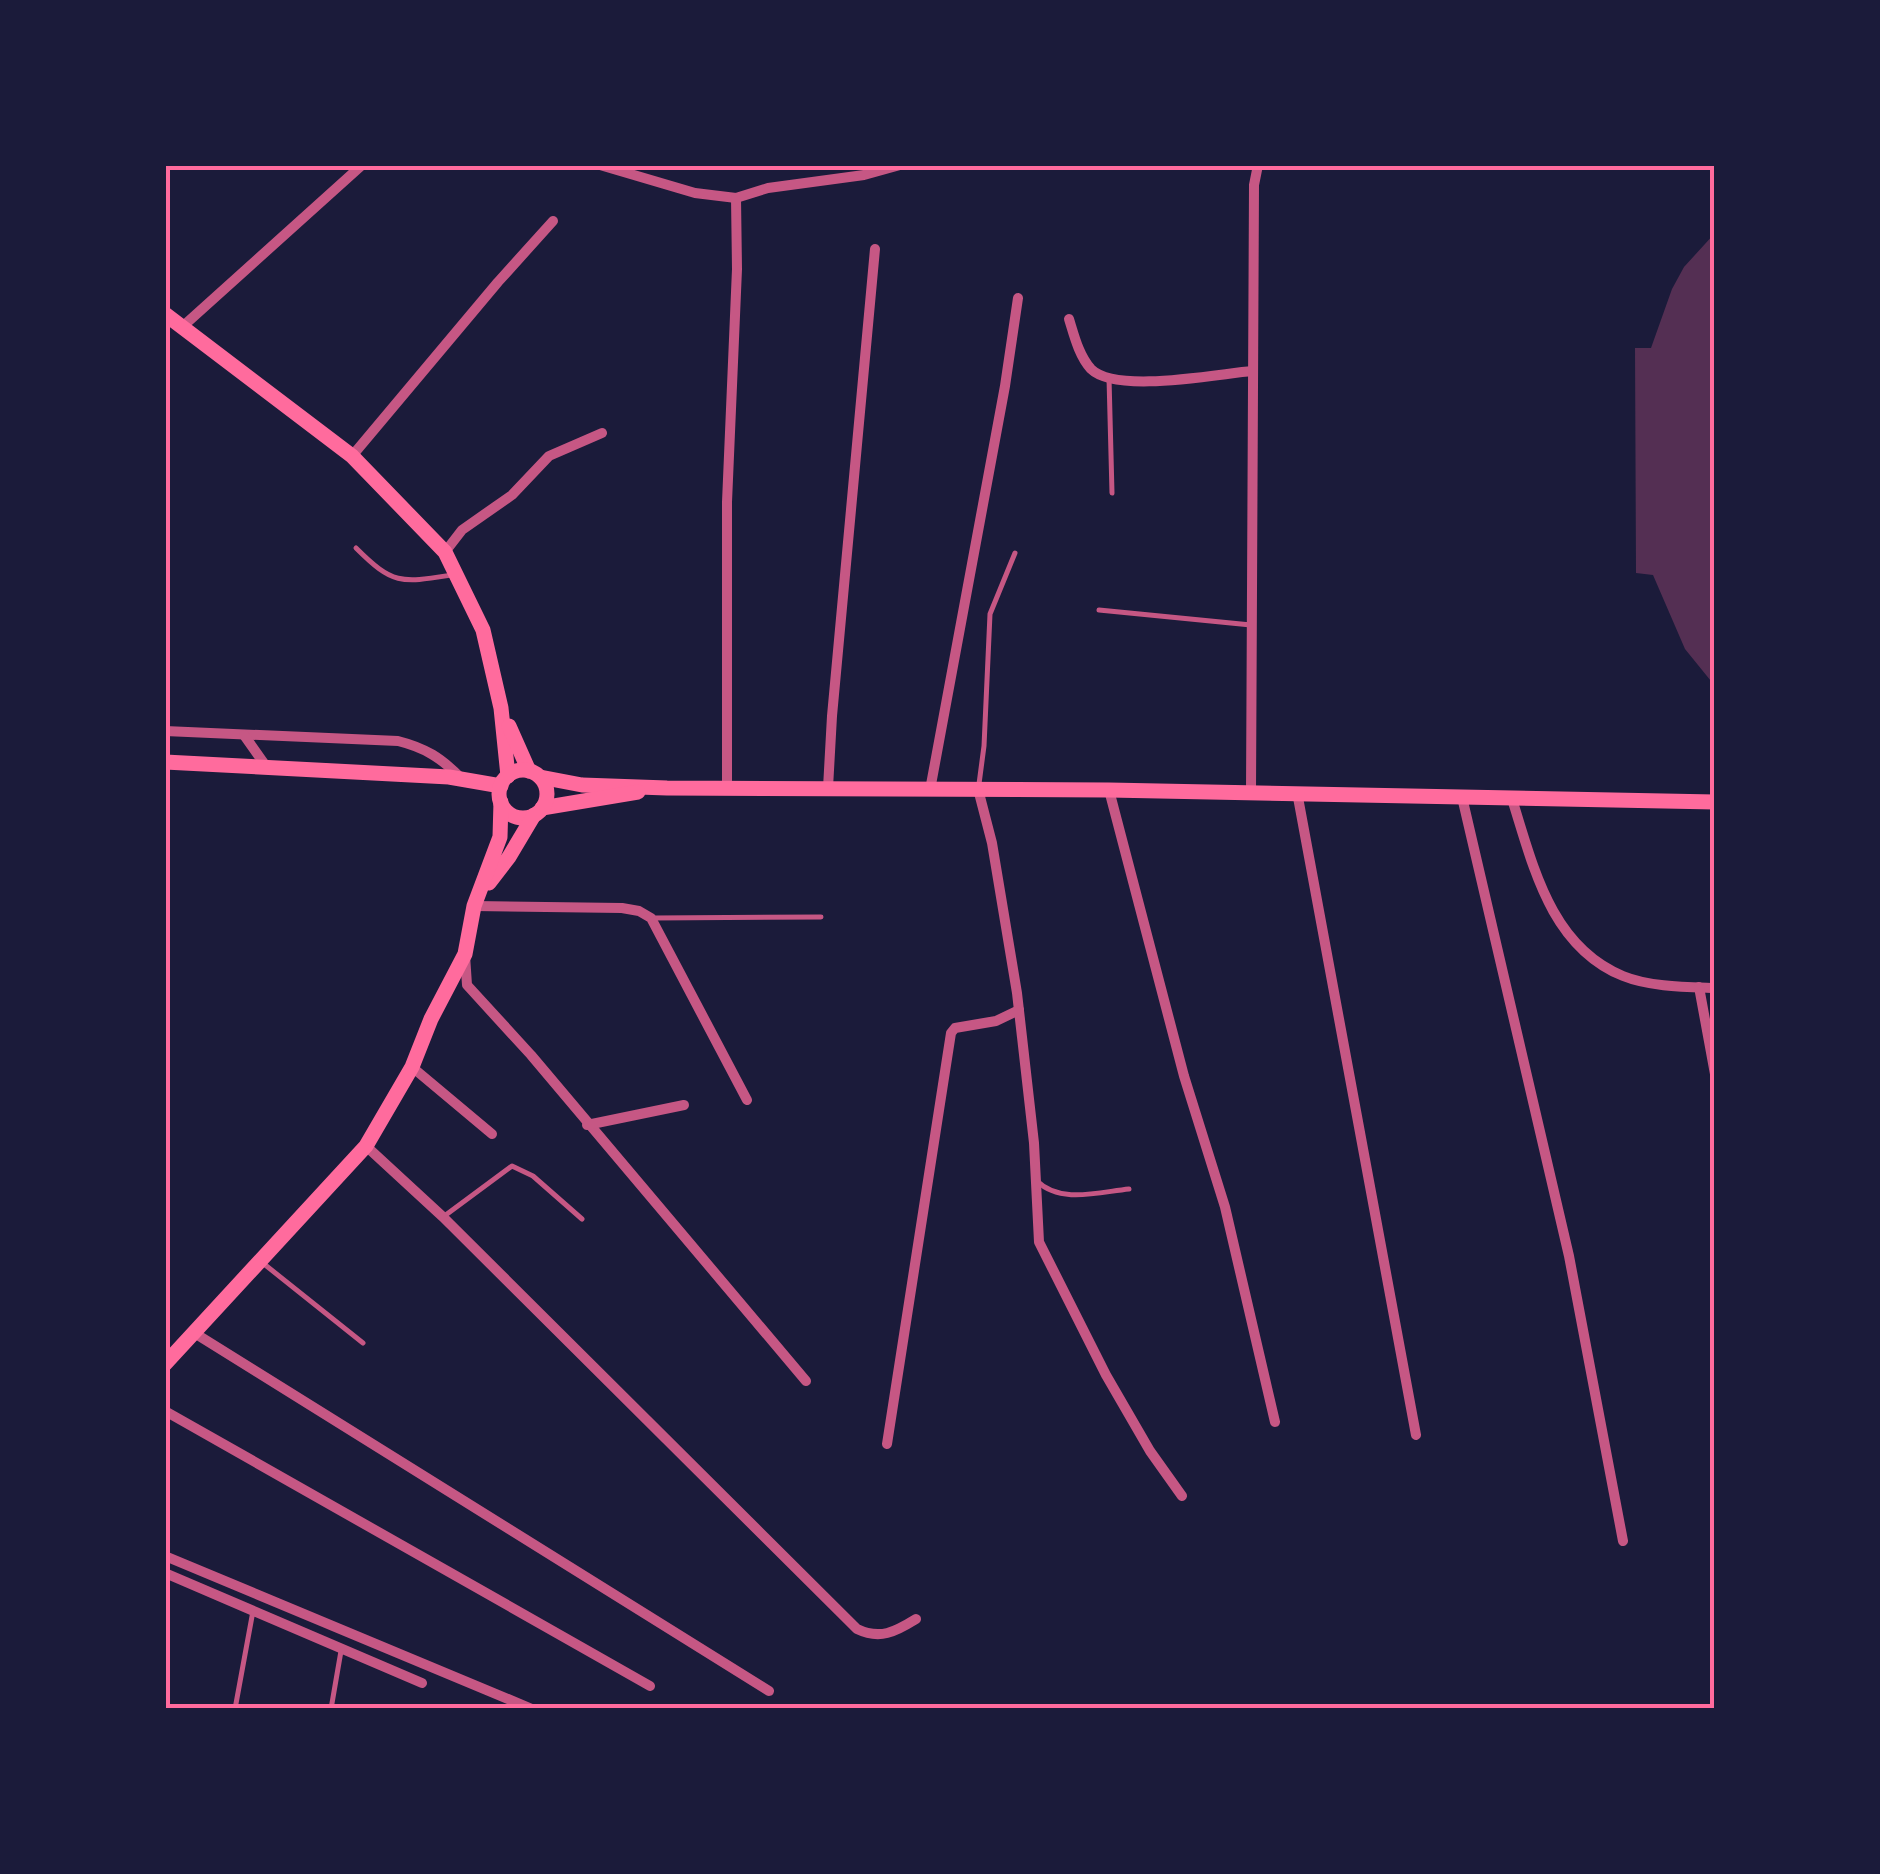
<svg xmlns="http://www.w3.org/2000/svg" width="1880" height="1874" viewBox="0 0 1880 1874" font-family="Raleway,sans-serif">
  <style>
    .building { fill: #542f53 }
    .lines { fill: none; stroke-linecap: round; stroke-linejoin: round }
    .service { stroke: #c65784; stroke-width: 5 }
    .minor { stroke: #c65784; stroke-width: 10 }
    .primary { stroke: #ff6b9d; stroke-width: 15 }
    .trunk { stroke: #ff6b9d; stroke-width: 15 }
    .neatline { fill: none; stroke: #ff6b9d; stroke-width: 4 }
  </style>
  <rect width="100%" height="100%" fill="#1b1b3a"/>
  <!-- building -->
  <path class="building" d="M1715,233V686L1685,649L1653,575L1636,573L1635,348H1651L1672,289L1684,267Z"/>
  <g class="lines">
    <!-- service -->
    <g class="service">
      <path d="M1109,378L1112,493"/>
      <path d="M356,548C393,585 401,583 452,575"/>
      <path d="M1099,610L1251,625"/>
      <path d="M979,784L984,746L990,614L1015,553"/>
      <path d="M654,918L821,917"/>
      <path d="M1037,1181C1060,1204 1099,1192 1129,1189"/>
      <path d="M443,1217L512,1166L533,1176L582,1219"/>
      <path d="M264,1264L363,1343"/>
      <path d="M235,1709L253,1611"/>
      <path d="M331,1709L341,1651"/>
    </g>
    <!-- minor -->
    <g class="minor">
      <path d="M600,165L695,193L736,198"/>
      <path d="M1069,319C1074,335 1079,356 1091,369C1116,394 1217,374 1252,371"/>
      <path d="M181,328L362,165"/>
      <path d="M352,456L498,282L553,221"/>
      <path d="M445,552L462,530L512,495L549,456L602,433"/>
      <path d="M165,731L398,741C426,748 441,758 461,778"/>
      <path d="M244,735L268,769"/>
      <path d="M727,788V502L737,269L736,198L768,188L864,175L900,165"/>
      <path d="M828,788L832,716L875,249"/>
      <path d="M978,789L992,843L1017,993L1034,1143L1039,1242L1106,1375L1150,1451L1182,1496"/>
      <path d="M930,790L1005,386L1018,298"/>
      <path d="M1109,790L1184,1076L1225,1207L1275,1422"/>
      <path d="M1251,792L1254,185L1258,165"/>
      <path d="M1297,792L1416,1435"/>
      <path d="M1462,797L1569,1256L1623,1541"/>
      <path d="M1512,799C1533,865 1550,946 1623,976C1650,987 1686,987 1715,988"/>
      <path d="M474,906L622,908L639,911L651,918L747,1100"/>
      <path d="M465,955L467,985L531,1055L806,1381"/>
      <path d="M1699,987L1715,1074"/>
      <path d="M412,1067L492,1134"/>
      <path d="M587,1125L684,1105"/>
      <path d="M366,1146L443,1217L857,1629C880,1640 895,1632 916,1619"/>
      <path d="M196,1334L769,1691"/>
      <path d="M165,1411L650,1686"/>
      <path d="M887,1444L951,1033L955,1028L996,1021L1019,1010"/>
      <path d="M165,1556L532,1709"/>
      <path d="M165,1573L422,1683"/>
    </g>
    <!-- primary -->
    <g class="primary">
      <path d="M165,762L449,777L501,786"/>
      <path d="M540,777L582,785L667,788L1109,790L1715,802"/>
      <path d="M542,808L638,792"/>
    </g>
    <!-- trunk -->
    <g class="trunk">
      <path d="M165,314L352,456L445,552L483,630L501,708L508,776"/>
      <path d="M509,726L529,771"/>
      <circle cx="523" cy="794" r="24"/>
      <path d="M489,883L509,857L534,815"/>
      <path d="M165,1364L366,1146L412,1067L431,1019L465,954L474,906L500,837L501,802"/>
    </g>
  </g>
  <!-- border -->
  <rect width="1880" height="1874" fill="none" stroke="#1b1b3a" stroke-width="335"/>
  <rect x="168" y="168" width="1544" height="1538" class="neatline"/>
</svg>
